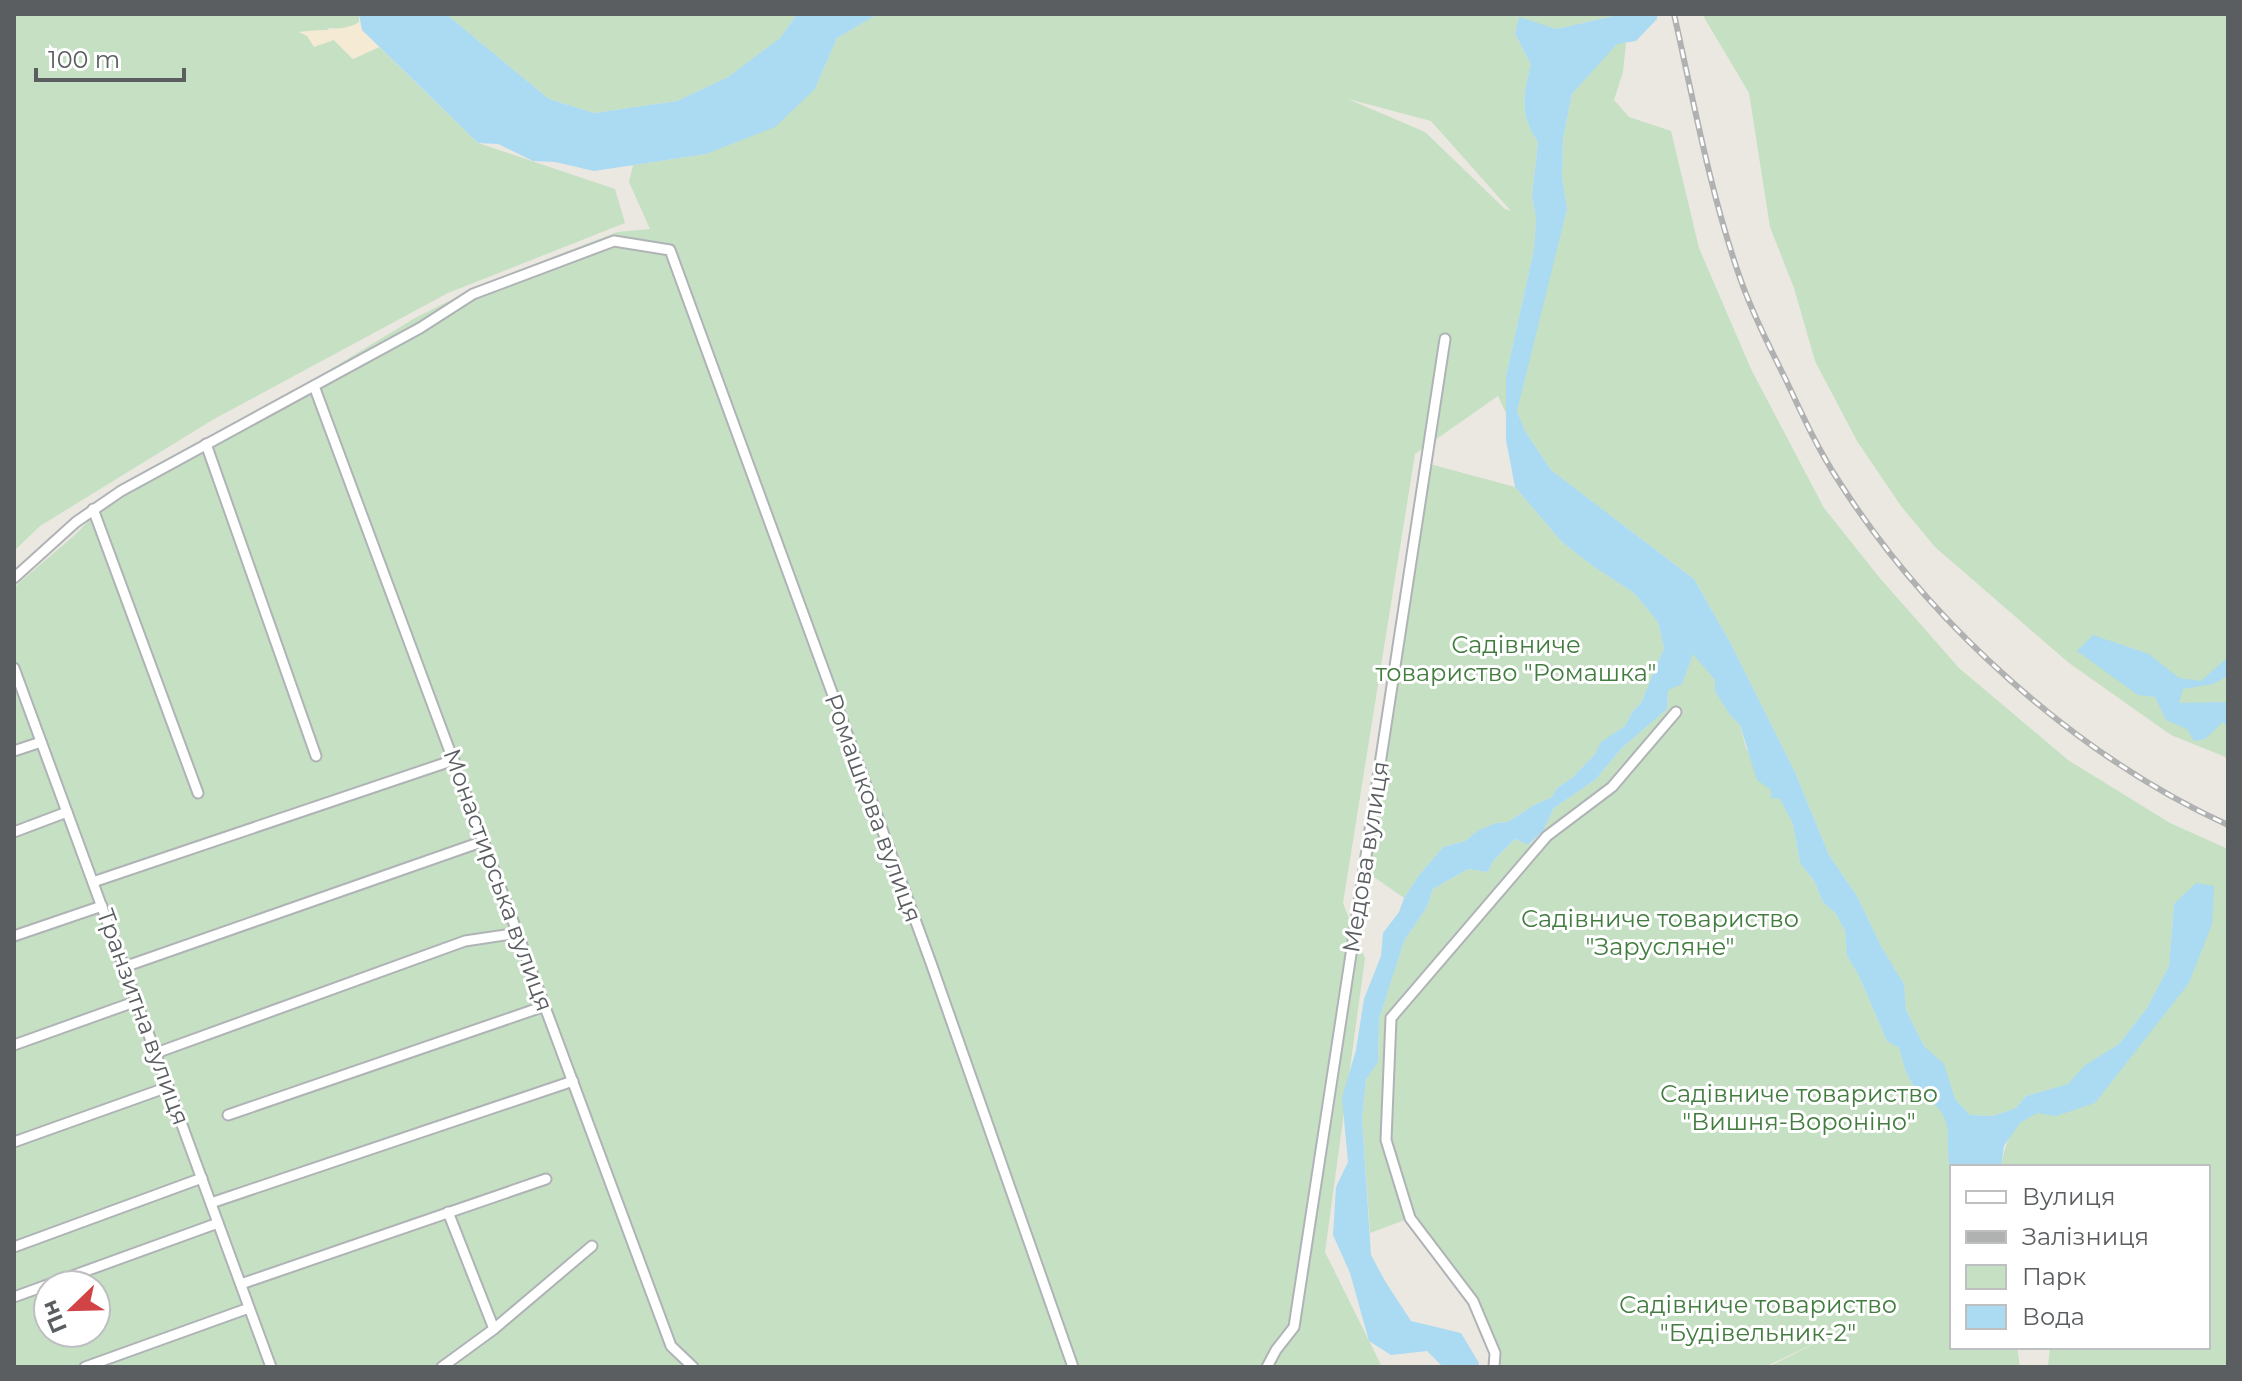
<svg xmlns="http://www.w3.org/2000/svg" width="2242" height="1381" viewBox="0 0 2242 1381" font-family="Montserrat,sans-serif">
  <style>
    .green { fill: #c5e0c2; fill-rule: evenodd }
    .sand { fill: #f5ead4 }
    .water { fill: #abdaf3 }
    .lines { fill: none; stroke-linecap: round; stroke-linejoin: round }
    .minor-casing { stroke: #b0b3b6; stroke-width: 13 }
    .minor { stroke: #fff; stroke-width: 9 }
    .rail-casing { stroke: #b0b1b1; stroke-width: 6 }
    .rail { stroke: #fff; stroke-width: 3; stroke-dasharray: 9; stroke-linecap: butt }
    .labels { text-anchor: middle; stroke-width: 6; stroke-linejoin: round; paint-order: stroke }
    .park-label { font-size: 24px; fill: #427c3f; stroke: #fff }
    .street-label { font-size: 24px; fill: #5b5e61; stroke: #fff }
  </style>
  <rect width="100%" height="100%" fill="#ebe8e2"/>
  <!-- green -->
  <g class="green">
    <path d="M14,14H359V22L349,29L328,28L334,40L353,59L379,47L478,143L615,189L625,223L448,293L214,419L40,526L14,551Z"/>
    <path d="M446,14H797L780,38L728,77L677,101L594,113L549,99Z"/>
    <path d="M878,14H1623L1556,29L1519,18L1515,34L1531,64C1523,94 1519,115 1538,142L1532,196L1536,219L1534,249L1506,376V413L1498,396L1415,454L1343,903L1365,958L1325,1252L1382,1367H14V587L76,534L99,510L415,318L481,285L617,232L650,229L629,182L633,165L706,154L815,89L837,38ZM1348,99L1431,121L1511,211L1505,209L1425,132ZM48,1285H96V1333H48Z"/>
    <path d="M1702,14H2228V758L2171,735L2069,663L1935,547L1901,506L1857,441L1815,361L1794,288L1770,227L1749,93Z"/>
    <path d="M1617,43H1626L1623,72L1614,100L1629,117L1671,131L1699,248L1751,369L1824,508L1879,577L1959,668L2068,760L2170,823L2228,849V1367H2048L2050,1347H2208V1167H2001C2004,1147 2013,1119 2036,1113C2041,1112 2050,1115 2056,1116L2189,983L2174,904L2169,966L2147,1008L2119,1044L2084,1067L2068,1084L2026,1096L2016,1108L1993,1116L1970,1115L1955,1099L1943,1064L1924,1046L1906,1010L1904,984L1881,946L1857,896L1829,855L1795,772L1731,644L1694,579L1551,470L1525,431L1517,411L1518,397L1567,209L1562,177L1563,139L1572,94Z"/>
    <path d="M1426,463L1515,487L1562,542L1593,566L1634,593L1658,622L1664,648L1641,703L1632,712L1625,726L1602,742L1595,754L1572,778L1557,788L1552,797L1534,805L1508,822L1496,823L1479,830L1465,841L1443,847L1419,875L1404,898L1364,870Z"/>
    <path d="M1693,653L1715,680L1730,715L1740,725L1746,748L1771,790L1780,798L1793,824L1800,863L1815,882L1822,901L1836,914L1845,931L1847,956L1858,974L1887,1041L1899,1048C1903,1062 1906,1078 1917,1089C1925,1098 1938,1104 1944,1116C1952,1134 1944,1157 1952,1174V1347H2017L2020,1367H1768L1841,1330L1765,1367H1494C1496,1319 1438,1256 1410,1218L1370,1233L1362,1118L1366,1080L1378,1062L1379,1019L1393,974L1404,941L1427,907L1433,889L1468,869L1488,872L1493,861L1515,839L1529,845L1543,831L1554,808L1595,780L1622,748L1667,709L1668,689Z"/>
  </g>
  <!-- sand -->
  <path class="sand" d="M359,22L362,30L379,47L353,59L334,40L314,47L307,36L299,32C318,29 344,32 359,22Z"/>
  <!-- water -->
  <g class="water">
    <path d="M359,14H446L549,99L594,113L677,101L728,77L780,38L797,14H878L837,38L815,89L775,127L706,154L594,171L555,162L533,161L498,144L478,143L362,30Z"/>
    <path d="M1623,14H1657V19L1636,41L1617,44L1572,94L1563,139L1562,177L1567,209L1517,411L1525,431L1551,470L1694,579L1731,644L1795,772L1829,855L1857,896L1881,946L1904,984L1906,1010L1924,1046L1944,1064L1955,1099L1970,1115L1993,1116L2016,1108L2026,1096L2068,1084L2084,1066L2119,1044L2147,1008L2169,966L2174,904L2196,883L2214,886L2212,924L2189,983L2095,1103L2056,1116L2037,1113L2020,1123L2004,1146L2001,1167H1952V1174C1944,1157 1952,1134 1944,1117C1938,1104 1925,1098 1917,1089C1906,1078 1903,1062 1899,1048L1887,1041L1858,974L1847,956L1845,931L1836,914L1822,901L1815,882L1800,863L1793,824L1780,799L1771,798V790L1757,780L1740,725L1730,715L1715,691V680L1693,654L1682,684L1668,690L1667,709L1622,748L1595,780L1554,808L1543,831L1528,845L1515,839L1493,861L1488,872L1468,869L1433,889L1427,907L1404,941L1379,1019L1378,1062L1366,1080L1362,1118L1371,1255L1385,1281L1411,1321L1461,1333L1479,1363L1478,1367H1443L1427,1351L1391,1355L1369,1341L1350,1273L1333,1235L1336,1187L1348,1162L1342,1098L1356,1050L1364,999L1381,956L1383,933L1399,912L1404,898L1419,875L1443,847L1465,841L1479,830L1496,823L1508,822L1534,805L1552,797L1557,788L1572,778L1595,754L1601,742L1625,726L1632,712L1641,703L1664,648L1658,622L1634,593L1593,566L1562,542L1515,487L1506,440V376L1534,249L1536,219L1532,196L1538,142C1519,115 1523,94 1531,64L1515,34L1519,17L1556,29Z"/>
    <path d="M2093,635L2149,654L2179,678L2201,681L2228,657V676L2213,684L2183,689L2179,703L2228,702V728L2223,722L2205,739L2194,741L2187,729L2166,720L2155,697L2138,695L2077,651Z"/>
  </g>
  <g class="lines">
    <!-- minor casing -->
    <g class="minor-casing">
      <g id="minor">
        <path d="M314,386L671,1346L693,1367"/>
        <path d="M206,444L316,756"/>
        <path d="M93,509L198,793"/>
        <path d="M14,578L76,522L121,491L420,328L473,294L614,241L670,250L931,963L1073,1367"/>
        <path d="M14,668L271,1367"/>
        <path d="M14,751L41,742"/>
        <path d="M14,832L67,812"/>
        <path d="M93,882L454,760"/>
        <path d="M14,936L102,906"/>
        <path d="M124,967L484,841"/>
        <path d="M14,1045L137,1001"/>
        <path d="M156,1053L465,941L518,933"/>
        <path d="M228,1115L545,1006"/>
        <path d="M14,1142L168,1087"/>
        <path d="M211,1203L573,1081"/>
        <path d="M448,1212L494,1329"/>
        <path d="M14,1247L202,1178"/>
        <path d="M241,1284L546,1179"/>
        <path d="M14,1297L218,1223"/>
        <path d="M85,1367L249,1308"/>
        <path d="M442,1367L494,1329L592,1246"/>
        <path d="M1267,1367L1276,1350L1294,1327L1445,339"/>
        <path d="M1494,1367L1495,1353L1473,1301L1410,1218L1386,1140L1391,1018L1547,836L1612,787L1676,712"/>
      </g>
    </g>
    <!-- minor -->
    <use href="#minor" class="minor"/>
    <!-- rail casing -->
    <g class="rail-casing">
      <path id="rail" d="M1674,14C1694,103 1710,192 1740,278C1752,312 1769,346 1785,378C1801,412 1817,448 1838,480C1928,622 2075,755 2228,825"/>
    </g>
    <!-- rail -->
    <use href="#rail" class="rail"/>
  </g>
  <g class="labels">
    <!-- park labels -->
    <g class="park-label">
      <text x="1516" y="653">Садівниче<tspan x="1516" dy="28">товариство "Ромашка"</tspan></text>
      <text x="1660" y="927">Садівниче товариство<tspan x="1660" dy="28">"Зарусляне"</tspan></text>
      <text x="1799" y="1102">Садівниче товариство<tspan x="1799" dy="28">"Вишня-Вороніно"</tspan></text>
      <text x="1758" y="1313">Садівниче товариство<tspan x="1758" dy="28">"Будівельник-2"</tspan></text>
    </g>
    <!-- street labels -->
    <g class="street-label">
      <text transform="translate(873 808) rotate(70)" y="8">Ромашкова вулиця</text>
      <text transform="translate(1366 857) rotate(-81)" y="8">Медова вулиця</text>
      <text transform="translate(498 880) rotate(70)" y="8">Монастирська вулиця</text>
      <text transform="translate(143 1017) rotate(70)" y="8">Транзитна вулиця</text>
    </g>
  </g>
  <!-- border -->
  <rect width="2242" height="1381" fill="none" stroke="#5b5e61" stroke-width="32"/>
  <!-- legend -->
  <rect x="1950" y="1165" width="260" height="184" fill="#ffffff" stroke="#bdbfc0" stroke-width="2"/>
  <rect x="1966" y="1191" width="40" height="12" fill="#ffffff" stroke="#bdbfc0" stroke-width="2"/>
  <text x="2022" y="1205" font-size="24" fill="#5b5e61">Вулиця</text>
  <rect x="1966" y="1231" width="40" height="12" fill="#b0b1b1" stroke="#bdbfc0" stroke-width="2"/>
  <text x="2022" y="1245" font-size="24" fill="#5b5e61">Залізниця</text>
  <rect x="1966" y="1265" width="40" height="24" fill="#c5e0c2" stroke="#bdbfc0" stroke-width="2"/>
  <text x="2022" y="1285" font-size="24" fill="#5b5e61">Парк</text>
  <rect x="1966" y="1305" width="40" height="24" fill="#abdaf3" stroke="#bdbfc0" stroke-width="2"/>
  <text x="2022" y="1325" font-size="24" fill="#5b5e61">Вода</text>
  <!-- north arrow -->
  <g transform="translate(72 1309) rotate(247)"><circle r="38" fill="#ffffff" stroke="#bdbfc0" stroke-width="2"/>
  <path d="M0-6L14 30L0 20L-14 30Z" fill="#d14345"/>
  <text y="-12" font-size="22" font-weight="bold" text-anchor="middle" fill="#5b5e61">Пн</text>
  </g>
  <!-- scale -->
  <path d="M36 68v12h148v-12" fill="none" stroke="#5b5e61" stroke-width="4"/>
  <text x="48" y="68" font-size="24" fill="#5b5e61" stroke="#ffffff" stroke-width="6" paint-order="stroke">100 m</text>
</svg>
